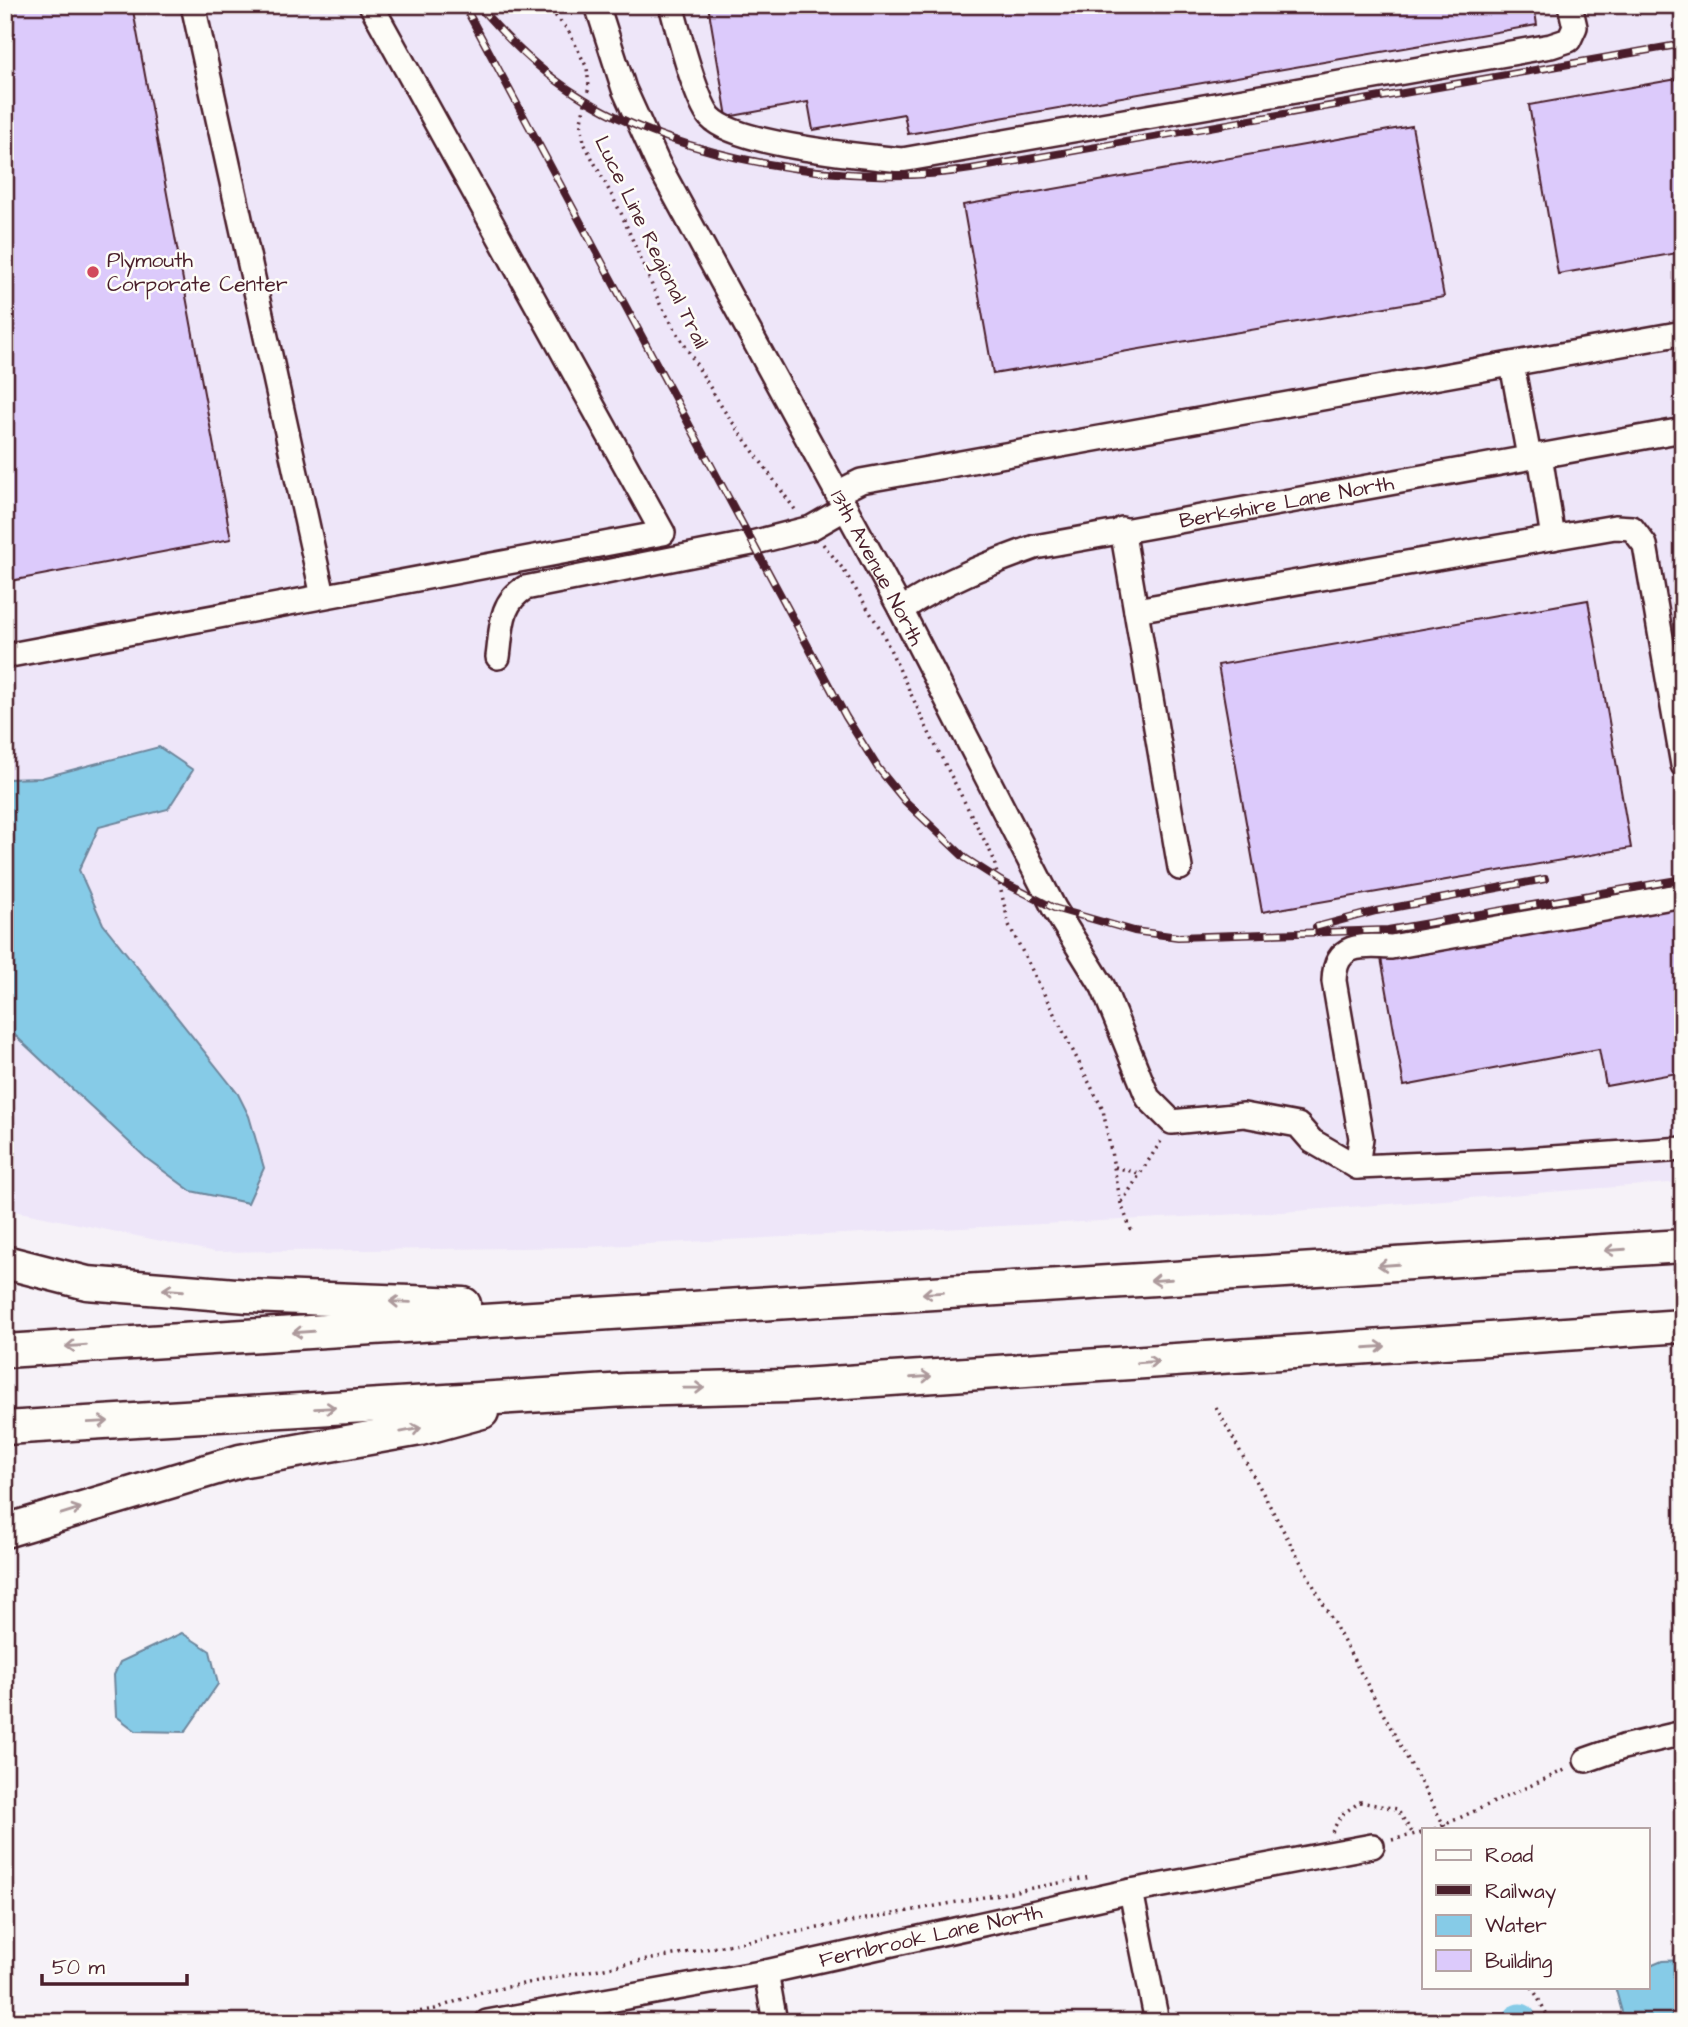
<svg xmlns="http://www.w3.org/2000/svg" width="1688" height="2027" viewBox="0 0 1688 2027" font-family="'Architects Daughter',sans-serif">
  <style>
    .built { fill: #eee6f9 }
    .water { fill: #86cbe7; stroke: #6e869c; stroke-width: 2 }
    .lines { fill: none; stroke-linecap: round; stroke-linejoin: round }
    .river { stroke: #86cbe7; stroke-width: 35 }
    .building { fill: #dccafb; stroke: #4a1f2b; stroke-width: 2 }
    .minor-casing { stroke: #4a1f2b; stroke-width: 28 }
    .highway-casing { stroke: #4a1f2b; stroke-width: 37 }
    .path { stroke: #4a1f2b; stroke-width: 3.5; stroke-dasharray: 2 5; stroke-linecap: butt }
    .minor { stroke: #fdfcf7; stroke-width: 23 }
    .highway { stroke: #fdfcf7; stroke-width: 32 }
    .rail-casing { stroke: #4a1f2b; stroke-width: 8 }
    .rail { stroke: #fdfcf7; stroke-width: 5; stroke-dasharray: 16; stroke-linecap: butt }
    .oneway { stroke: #ac999b }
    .poi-dot { fill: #d1495b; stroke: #fdfcf7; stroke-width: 2.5 }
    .labels { text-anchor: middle; stroke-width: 5; stroke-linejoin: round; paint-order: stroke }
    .street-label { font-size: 21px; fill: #4a1f2b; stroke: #fdfcf7 }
    .poi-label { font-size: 21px; fill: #4a1f2b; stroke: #fdfcf7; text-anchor: start }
  </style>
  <rect width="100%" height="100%" fill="#f6f2f8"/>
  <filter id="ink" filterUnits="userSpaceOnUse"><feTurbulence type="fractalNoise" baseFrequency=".0143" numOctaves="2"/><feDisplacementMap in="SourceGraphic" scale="14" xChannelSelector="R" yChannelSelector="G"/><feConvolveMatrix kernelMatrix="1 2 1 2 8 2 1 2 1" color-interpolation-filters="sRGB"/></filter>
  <g filter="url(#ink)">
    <!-- built -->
    <path class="built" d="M5,5H1683V1182L1282,1212L586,1247L215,1252L5,1209Z"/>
    <!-- water -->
    <g class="water">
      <path d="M159,747L193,770L168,809L99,827L79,870L103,924L238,1094L249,1116L264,1168L248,1203L191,1191L146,1158L5,1026V779L41,778Z"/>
      <path d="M182,1633L210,1651L218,1684L185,1732L136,1731L116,1716L114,1675L120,1662Z"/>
      <path d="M1683,1960V2022H1629L1622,2012L1615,1987H1648V1967L1662,1961Z"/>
    </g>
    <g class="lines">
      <!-- river -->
      <path class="river" d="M1520,2021V2022"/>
    </g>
    <!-- building -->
    <g class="building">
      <path d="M5,5H132L231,539L5,582Z"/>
      <path d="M708,5H1534L1537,25L908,134L904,114L813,130L808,102L727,117Z"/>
      <path d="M1683,78V252L1558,274L1529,105Z"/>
      <path d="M1412,126L1444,297L993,374L963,205Z"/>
      <path d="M1588,600L1631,848L1262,912L1218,665Z"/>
      <path d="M1683,905V1072L1606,1086L1599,1049L1404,1086L1381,958Z"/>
    </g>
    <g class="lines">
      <!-- minor casing -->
      <g class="minor-casing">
        <g id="minor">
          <path d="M193,5L323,596"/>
          <path id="s1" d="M597,5L624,89L658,164L901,610L1054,908L1103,987L1148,1098L1172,1122L1244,1115L1298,1125L1312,1141L1357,1167L1524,1160L1683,1149"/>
          <path d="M671,5C678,30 695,99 710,117C736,145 861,156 902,160L1551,46L1569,40L1575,27L1570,5"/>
          <path d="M1512,364L1529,457"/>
          <path d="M1540,455L1553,538"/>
          <path d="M837,493L861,481L1683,333"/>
          <path d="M1122,529L1180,868"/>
          <path id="s2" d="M901,610C943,581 988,564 1035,547L1683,430"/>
          <path d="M1136,610L1615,527L1632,528L1645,545L1683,765"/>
          <path d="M5,656L663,533L371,5"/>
          <path d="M498,657C502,630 499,603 525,588L752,543L811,528L846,508"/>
          <path d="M1357,1167L1361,1138L1334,981C1335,943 1361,945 1391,947L1683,895"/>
          <path d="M1586,1760L1623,1747L1683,1733"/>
          <path d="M1131,1891L1157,2022"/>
          <path d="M766,1972L775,2022"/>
          <path id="s3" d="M487,2022L766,1972L1131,1891L1372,1846"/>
        </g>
      </g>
      <!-- highway casing -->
      <g class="highway-casing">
        <g id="highway">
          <path d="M5,1262L87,1283L248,1296L464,1304"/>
          <path d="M5,1351L1683,1246"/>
          <path d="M5,1428L626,1390L786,1386L1683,1326"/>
          <path d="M5,1531L240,1461L420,1429L482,1412"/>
        </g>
      </g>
      <!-- path -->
      <g class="path">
        <path d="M546,5L568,30L587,68L589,87L581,121L584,143L621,213L660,304L723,409L796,511"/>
        <path d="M823,544L843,569L881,630L931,737L993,857L1009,925L1103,1110L1121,1204L1132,1232"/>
        <path d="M1115,1167L1138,1173"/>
        <path d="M1122,1202L1163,1138"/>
        <path d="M1216,1407L1446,1829"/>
        <path d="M1435,1829L1567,1769"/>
        <path d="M1332,1832L1341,1815L1360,1802L1397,1809L1413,1834"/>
        <path d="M1392,1840L1424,1832"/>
        <path d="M1532,1987L1551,2022"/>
        <path d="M358,2022L435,2009L482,1992L620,1965L1091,1877"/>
      </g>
      <!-- minor -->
      <use href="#minor" class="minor"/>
      <!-- highway -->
      <use href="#highway" class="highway"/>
      <!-- rail casing -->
      <g class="rail-casing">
        <g id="rail">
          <path d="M464,5L846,717L878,768L905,801L965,858L1001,881L1054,908L1134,931L1178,937L1388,930L1683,879"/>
          <path d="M478,5C507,39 538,70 576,94C677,160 852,189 971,169L1683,44"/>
          <path d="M1316,927L1376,911L1545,879"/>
        </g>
      </g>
      <!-- rail -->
      <use href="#rail" class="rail"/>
    </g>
    <!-- one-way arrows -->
    <defs><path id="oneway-shaft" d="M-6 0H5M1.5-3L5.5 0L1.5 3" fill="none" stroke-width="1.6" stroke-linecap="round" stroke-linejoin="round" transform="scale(1.75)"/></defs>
    <g class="oneway">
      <use href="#oneway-shaft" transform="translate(1615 1250) rotate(176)"/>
      <use href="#oneway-shaft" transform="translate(1388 1265) rotate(176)"/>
      <use href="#oneway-shaft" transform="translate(1161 1280) rotate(176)"/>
      <use href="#oneway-shaft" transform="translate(173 1290) rotate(-176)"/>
      <use href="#oneway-shaft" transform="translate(933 1293) rotate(177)"/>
      <use href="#oneway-shaft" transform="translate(400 1302) rotate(-178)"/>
      <use href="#oneway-shaft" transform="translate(303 1332) rotate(176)"/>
      <use href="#oneway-shaft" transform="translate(76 1346) rotate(176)"/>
      <use href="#oneway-shaft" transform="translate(1375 1347) rotate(-4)"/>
      <use href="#oneway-shaft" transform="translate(1148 1362) rotate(-4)"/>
      <use href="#oneway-shaft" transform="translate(921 1377) rotate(-4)"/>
      <use href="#oneway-shaft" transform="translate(694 1388) rotate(-1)"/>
      <use href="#oneway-shaft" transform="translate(325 1408) rotate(-3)"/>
      <use href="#oneway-shaft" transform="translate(98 1422) rotate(-3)"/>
      <use href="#oneway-shaft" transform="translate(411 1430) rotate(-11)"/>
      <use href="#oneway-shaft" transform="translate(71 1511) rotate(-17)"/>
    </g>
  </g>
  <!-- markers -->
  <circle class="poi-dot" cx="93" cy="272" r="7"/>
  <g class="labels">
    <!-- street labels -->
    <g class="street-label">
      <text transform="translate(652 242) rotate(64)" y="7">Luce Line Regional Trail</text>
      <text dy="7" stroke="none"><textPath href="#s2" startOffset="404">Berkshire Lane North</textPath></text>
      <text dy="7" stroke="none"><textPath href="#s1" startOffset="630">13th Avenue North</textPath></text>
      <text dy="7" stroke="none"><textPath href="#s3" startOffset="452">Fernbrook Lane North</textPath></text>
    </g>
    <!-- poi labels -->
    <g class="poi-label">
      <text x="107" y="267">Plymouth<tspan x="107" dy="24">Corporate Center</tspan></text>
    </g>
  </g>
  <!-- margin -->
  <rect width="1688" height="2027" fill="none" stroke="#fdfcf7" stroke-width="28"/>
  <rect x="14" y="14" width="1660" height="1999" fill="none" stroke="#4a1f2b" stroke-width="2.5" filter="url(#ink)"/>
  <!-- legend -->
  <rect x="1422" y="1828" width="228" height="161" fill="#fdfcf7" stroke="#b5a4a5" stroke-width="2"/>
  <rect x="1436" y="1850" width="35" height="10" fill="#fdfcf7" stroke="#b5a4a5" stroke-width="2"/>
  <text x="1485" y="1862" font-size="21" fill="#4a1f2b">Road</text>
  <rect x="1436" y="1885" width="35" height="10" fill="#4a1f2b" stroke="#b5a4a5" stroke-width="2"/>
  <text x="1485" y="1898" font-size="21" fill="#4a1f2b">Railway</text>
  <rect x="1436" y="1915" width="35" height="21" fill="#86cbe7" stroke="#b5a4a5" stroke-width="2"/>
  <text x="1485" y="1932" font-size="21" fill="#4a1f2b">Water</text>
  <rect x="1436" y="1950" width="35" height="21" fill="#dccafb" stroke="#b5a4a5" stroke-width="2"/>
  <text x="1485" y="1968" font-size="21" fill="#4a1f2b">Building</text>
  <!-- scale -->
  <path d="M42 1974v10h145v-10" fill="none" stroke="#4a1f2b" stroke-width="3.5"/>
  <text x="52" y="1974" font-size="21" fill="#4a1f2b" stroke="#fdfcf7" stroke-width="5" paint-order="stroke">50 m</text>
</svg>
